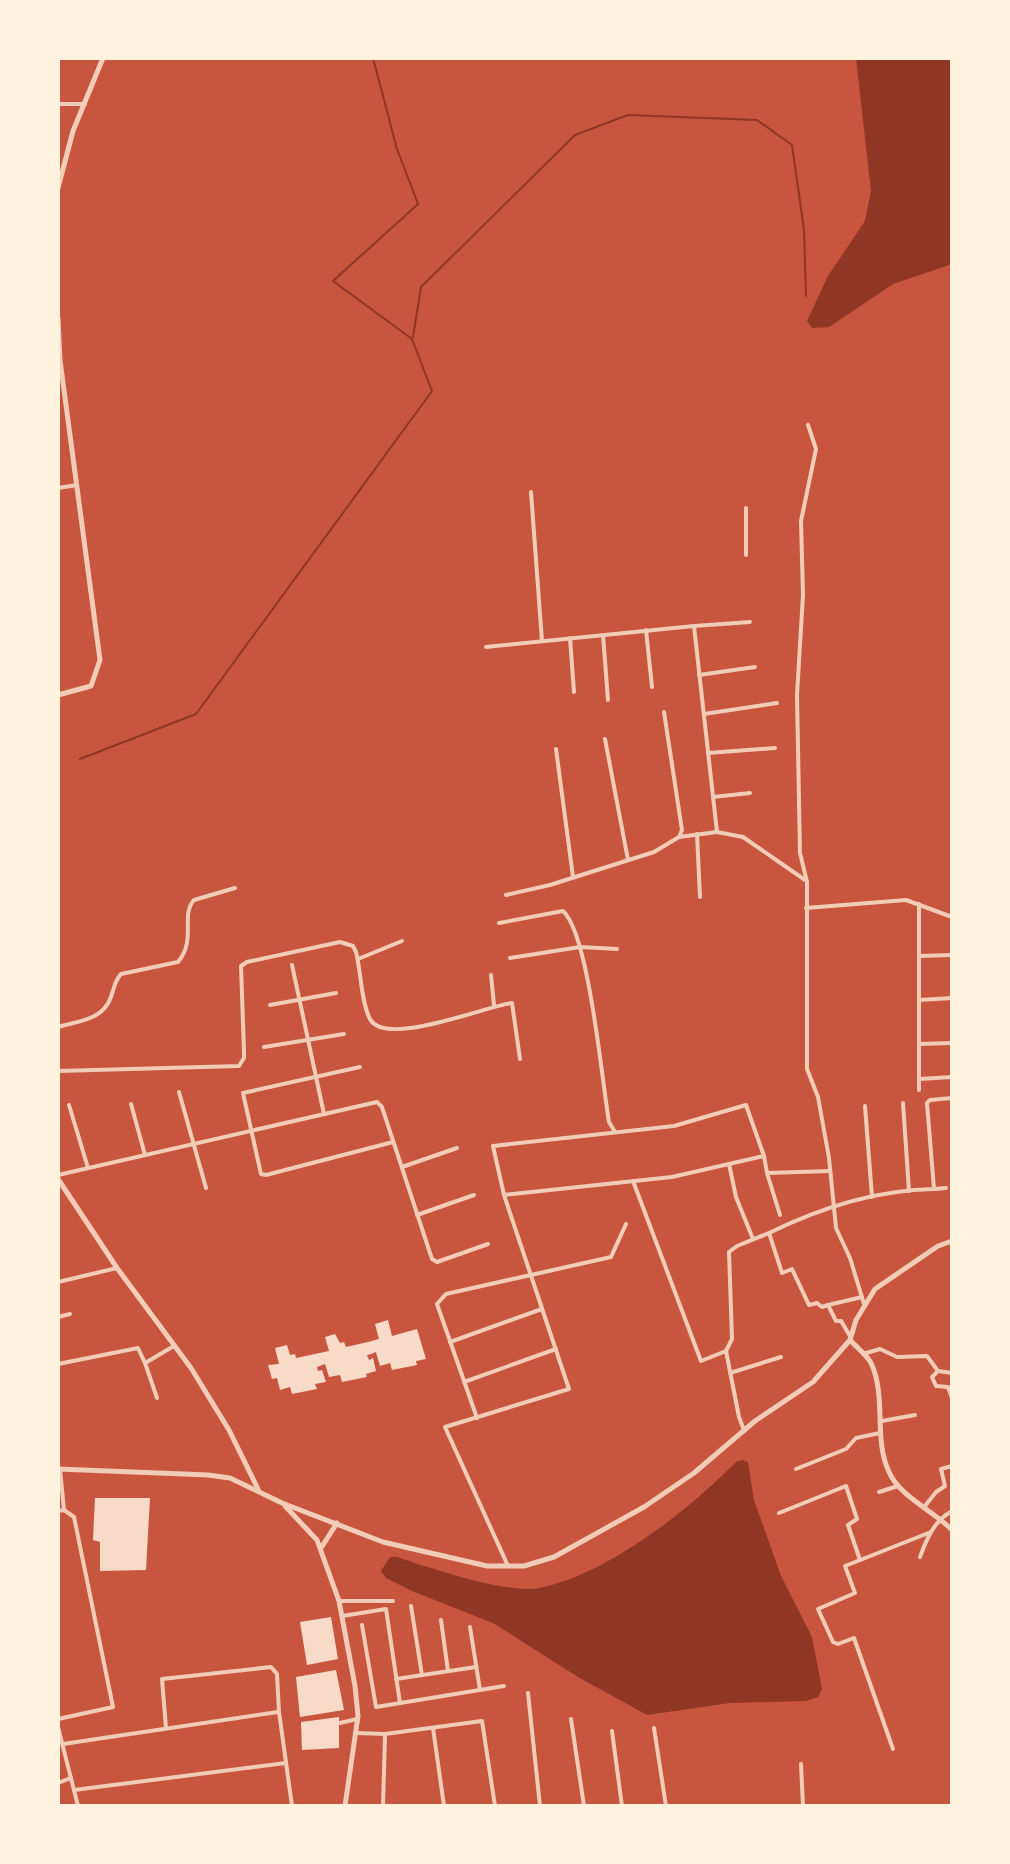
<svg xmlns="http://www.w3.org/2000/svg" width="1010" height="1864" viewBox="0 0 1010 1864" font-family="Montserrat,sans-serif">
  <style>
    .water { fill: #8f3625 }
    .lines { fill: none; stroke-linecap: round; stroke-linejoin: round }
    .stream { stroke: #8f3625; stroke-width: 2 }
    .building { fill: #f7dbc8 }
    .minor { stroke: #f1ccb7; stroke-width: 4 }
    .tertiary { stroke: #f1ccb7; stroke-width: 5 }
  </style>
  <rect width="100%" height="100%" fill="#c8553d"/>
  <!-- water -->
  <g class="water">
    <path d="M856,58H952V264L893,284L829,327L812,328L807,321L828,276L865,221L871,191Z"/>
    <path d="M743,1460L748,1462L754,1500L781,1576L812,1637L822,1689L818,1697L806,1701L730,1703L647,1715L578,1677L493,1623L412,1591L386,1578L381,1571L390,1557H397C430,1568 506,1594 539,1588C607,1575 690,1509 737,1461Z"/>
  </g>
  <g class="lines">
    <!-- stream -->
    <g class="stream">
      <path d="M413,337L421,287L575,135L628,115L757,120L792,145L804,230L806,296"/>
      <path d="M80,759L196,714L432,391L412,339L333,281L418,204L397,149L373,58"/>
    </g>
  </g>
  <!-- building -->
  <g class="building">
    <path d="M388,1320L392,1336L417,1329L426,1359L416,1361L417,1365L392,1370L390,1363L380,1366L376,1352L371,1354L367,1355L369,1360L373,1358L376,1371L366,1374L367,1377L342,1382L340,1375L329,1377L325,1364L317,1367L318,1371L322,1370L326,1382L315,1384L317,1389L292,1394L290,1387L280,1390L277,1378L272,1379L268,1365L279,1364L275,1348L287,1345L290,1355L295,1354L296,1358L329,1351L325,1337L335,1334L340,1343L344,1342L346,1347L368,1342L379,1339L375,1324Z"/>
    <path d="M95,1498H150L146,1570L100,1571V1542L93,1540Z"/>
    <path d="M331,1617L338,1659L307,1665L300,1622Z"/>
    <path d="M336,1670L344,1710L300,1717L296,1677Z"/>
    <path d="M339,1717V1748L302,1750L301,1722Z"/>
  </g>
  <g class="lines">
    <!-- minor -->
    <g class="minor">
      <path d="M58,104H85"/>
      <path d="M808,425L816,449L801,521L803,595L797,695L800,853L807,882V1069L818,1097L829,1158L836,1228L850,1258L864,1304"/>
      <path d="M58,488L77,485"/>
      <path d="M531,492L542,641"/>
      <path d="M746,508V555"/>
      <path d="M694,626L750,622"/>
      <path d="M646,630L652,687"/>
      <path d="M603,635L608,700"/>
      <path d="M570,638L574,692"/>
      <path d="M486,647L694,626L717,832L743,837L805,880"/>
      <path d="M699,675L755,667"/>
      <path d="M664,712L682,830L679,837"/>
      <path d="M704,714L777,703"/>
      <path d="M605,739L628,860"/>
      <path d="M556,749L573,877"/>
      <path d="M708,753L775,748"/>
      <path d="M713,797L750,793"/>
      <path d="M697,834L700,897"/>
      <path d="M506,895L550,885L654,852L679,837L717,832"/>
      <path d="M806,908L906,900L952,917"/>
      <path d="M499,923L563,911C589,934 602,1082 609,1122L615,1132"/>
      <path d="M919,956L952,955"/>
      <path d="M510,958L580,947L617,949"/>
      <path d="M358,959L402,941"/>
      <path d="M292,965L324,1114"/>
      <path d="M491,975L494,1005"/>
      <path d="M919,1000L952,998"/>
      <path d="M270,1005L336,993"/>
      <path d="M58,1027C79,1021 103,1020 111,997C114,988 115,980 121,974L178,962C197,939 180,916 194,900L235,888"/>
      <path d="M919,1044L952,1043"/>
      <path d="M264,1047L344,1034"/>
      <path d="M360,1067L243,1093L261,1174L266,1175L393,1142"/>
      <path d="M58,1071L239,1066L244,1058V1052L241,966L247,962L340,942L353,946L356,952C361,971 361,1002 370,1019C385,1048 486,1006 512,1003L520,1059"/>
      <path d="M919,1079L952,1077"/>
      <path d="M919,1090V904"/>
      <path d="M179,1092L206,1188"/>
      <path d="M903,1103L909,1191"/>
      <path d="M131,1104L145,1155"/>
      <path d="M69,1105L88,1168"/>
      <path d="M865,1106L872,1197"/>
      <path d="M764,1156L767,1173L830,1171"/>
      <path d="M729,1164L736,1197L753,1239"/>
      <path d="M402,1167L457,1148"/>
      <path d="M767,1173L780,1215"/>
      <path d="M58,1175L377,1102L382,1107L432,1259L437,1262L488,1244"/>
      <path d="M633,1181L701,1361L726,1351L739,1417L744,1430"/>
      <path d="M934,1189L946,1188"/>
      <path d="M504,1195L493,1146L674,1126L746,1105L764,1156L672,1177L504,1195L569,1389L445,1427L508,1566"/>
      <path d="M417,1215L474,1195"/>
      <path d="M769,1233C820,1208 876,1190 934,1189L927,1103L930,1100L952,1098"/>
      <path d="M58,1282L117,1268"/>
      <path d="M828,1305L862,1297"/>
      <path d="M58,1317L70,1314"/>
      <path d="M450,1342L542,1309"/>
      <path d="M726,1351L732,1339L729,1252L737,1246L769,1233L782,1273L792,1269L809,1305L817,1303L822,1307L828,1305L836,1321H841L850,1336"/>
      <path d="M863,1354L880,1349L897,1357L927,1356L938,1371L952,1373"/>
      <path d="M145,1363L157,1398"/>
      <path d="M58,1364L138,1348L145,1363L174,1346"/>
      <path d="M938,1371L932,1377L936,1386L948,1387L952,1398"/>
      <path d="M730,1373L781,1357"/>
      <path d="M464,1382L556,1349"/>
      <path d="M477,1418L437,1304L446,1294L611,1257L626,1224"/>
      <path d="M882,1421L915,1415"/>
      <path d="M60,1469L64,1510"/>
      <path d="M796,1469L846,1449L856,1438L880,1433"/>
      <path d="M879,1492L898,1486"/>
      <path d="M925,1506L936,1492L945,1486L941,1469L952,1466"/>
      <path d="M58,1511L64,1510L74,1517L113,1707L58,1719"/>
      <path d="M779,1513L846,1486L857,1519L848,1525L860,1560"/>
      <path d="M920,1557C927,1538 934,1521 952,1511"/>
      <path d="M340,1601H393"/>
      <path d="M411,1606L422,1675"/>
      <path d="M342,1616L386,1609L400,1703"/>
      <path d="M441,1620L448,1671"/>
      <path d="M362,1625L376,1707L504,1686"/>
      <path d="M470,1627L480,1690"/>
      <path d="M396,1679L476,1667"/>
      <path d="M528,1693L540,1806"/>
      <path d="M571,1719L584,1806"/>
      <path d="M340,1723L357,1719"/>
      <path d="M58,1727L78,1806"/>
      <path d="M166,1728L162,1679L271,1667L277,1674L279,1712L292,1806"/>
      <path d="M433,1728L444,1806"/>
      <path d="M654,1728L666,1806"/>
      <path d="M612,1731L622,1806"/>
      <path d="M356,1733L385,1734L482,1721L495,1806"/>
      <path d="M63,1744L278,1712"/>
      <path d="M893,1749L854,1638L838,1644L833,1642L818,1609L855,1593L845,1566L931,1532"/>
      <path d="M801,1764L803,1806"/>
      <path d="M58,1783L71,1778"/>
      <path d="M74,1790L286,1763"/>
      <path d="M383,1806L385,1734"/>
    </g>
    <!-- tertiary -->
    <g class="tertiary">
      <path d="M58,188L73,131L103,58"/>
      <path d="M58,318L60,360L100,660L91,686L58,695"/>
      <path d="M58,1179L117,1268L191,1368L229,1430L258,1489"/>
      <path d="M850,1340C856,1347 867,1355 871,1363C887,1397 873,1438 889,1472C900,1497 934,1511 952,1530"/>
      <path d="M58,1469L208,1475L230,1478L282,1503L383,1542L487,1566H524L554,1557L644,1507L694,1473L755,1421L813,1382L850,1340L856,1320L875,1289L938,1246L952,1241"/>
      <path d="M285,1506L317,1540L339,1601L355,1686L358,1716L345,1806"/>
      <path d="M321,1548L337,1523"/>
    </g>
  </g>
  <!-- border -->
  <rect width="1010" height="1864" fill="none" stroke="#fff3e0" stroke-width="120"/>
</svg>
